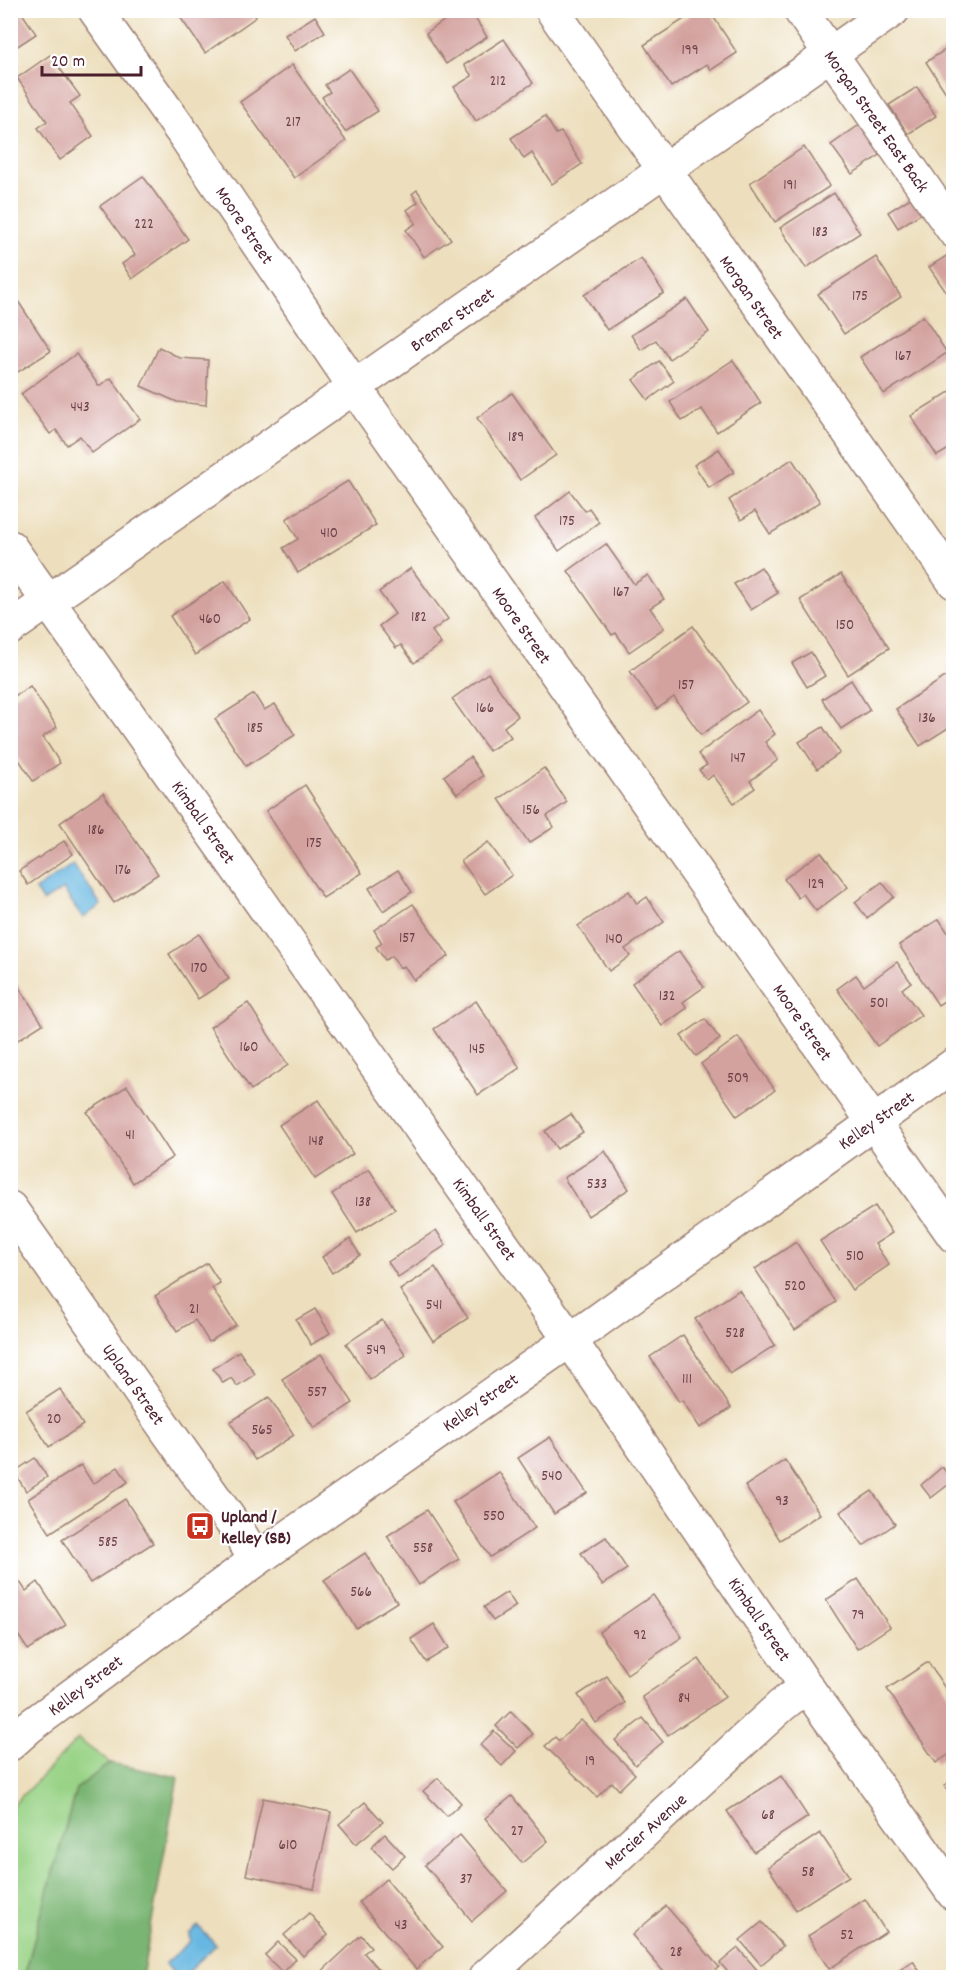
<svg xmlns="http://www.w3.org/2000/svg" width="964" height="1988" viewBox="0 0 964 1988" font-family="Dekko,sans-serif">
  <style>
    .green { fill: #99d386; stroke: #727958; stroke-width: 1.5 }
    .forest { fill: #7ab573; stroke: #626a4f; stroke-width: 1.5 }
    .water { fill: #66b7e1; stroke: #586b86; stroke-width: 1.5 }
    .building { fill: #d3a19e }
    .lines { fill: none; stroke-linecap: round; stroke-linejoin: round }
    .minor-casing { stroke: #9c7f74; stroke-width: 36 }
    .minor { stroke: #fff; stroke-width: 33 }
    .labels { text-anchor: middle; stroke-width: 4.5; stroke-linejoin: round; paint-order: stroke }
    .number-label { font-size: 15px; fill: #6c4048 }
    .street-label { font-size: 18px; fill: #4a1f2b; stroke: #fff }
    .poi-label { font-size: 18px; font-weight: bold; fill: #4a1f2b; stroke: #fff; text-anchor: start }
  </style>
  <rect width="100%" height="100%" fill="#fff"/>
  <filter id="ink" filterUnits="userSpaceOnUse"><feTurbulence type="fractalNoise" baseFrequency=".0167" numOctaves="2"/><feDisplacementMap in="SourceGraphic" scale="12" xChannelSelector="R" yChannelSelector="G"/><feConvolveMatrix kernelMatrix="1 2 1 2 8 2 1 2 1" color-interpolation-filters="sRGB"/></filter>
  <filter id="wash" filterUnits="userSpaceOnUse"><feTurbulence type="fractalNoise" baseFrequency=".008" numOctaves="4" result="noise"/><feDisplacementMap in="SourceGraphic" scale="24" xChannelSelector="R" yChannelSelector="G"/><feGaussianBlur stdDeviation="1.35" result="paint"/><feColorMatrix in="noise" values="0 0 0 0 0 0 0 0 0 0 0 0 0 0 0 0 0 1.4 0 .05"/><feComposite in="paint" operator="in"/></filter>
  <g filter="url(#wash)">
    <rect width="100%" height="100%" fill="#eddfbd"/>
    <!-- green -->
    <path class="green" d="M78,1739L110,1763L76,1789L24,1977L11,1978V1807Z"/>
    <!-- forest -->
    <path class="forest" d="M110,1763L178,1777L142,1977H24L76,1789Z"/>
    <!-- water -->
    <g class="water">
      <path d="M73,864L101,905L83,918L63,889L43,902L35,890Z"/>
      <path d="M198,1926L216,1945L182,1977H178L165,1964L190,1941L189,1934Z"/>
    </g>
    <g id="blocks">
      <!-- building -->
      <g class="building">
        <path d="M10,10H20L36,34L10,51Z"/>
        <path d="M182,10H251L256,17L205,53L178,14Z"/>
        <path d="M460,10H470L487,37L446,64L426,33Z"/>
        <path d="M698,10H709L737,53L711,70L707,64L671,87L644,45Z"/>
        <path d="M315,16L325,32L295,51L285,35Z"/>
        <path d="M504,39L533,83L476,121L454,87L472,76L464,65Z"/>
        <path d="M954,44V97L950,99L926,62Z"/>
        <path d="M50,55L80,96L70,103L93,136L60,160L38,128L47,121L17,78Z"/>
        <path d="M292,65L346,141L294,178L240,102Z"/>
        <path d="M349,69L378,111L345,132L322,97L330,92L325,85Z"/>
        <path d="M917,87L936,116L908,134L889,105Z"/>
        <path d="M545,116L556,134L561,132L582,164L552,184L532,153L524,159L511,138Z"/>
        <path d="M862,123L883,153L852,174L831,145Z"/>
        <path d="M804,147L830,186L775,222L750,183Z"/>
        <path d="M143,176L188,239L132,279L122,264L135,255L100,206Z"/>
        <path d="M417,190L451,239L424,257L406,230L416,223L407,210L418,202L412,194Z"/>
        <path d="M834,193L860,233L806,268L780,228Z"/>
        <path d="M915,195L925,211L898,228L888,212Z"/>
        <path d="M954,251V287L946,292L929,267Z"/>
        <path d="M876,257L901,297L844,334L818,294Z"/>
        <path d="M641,258L664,293L607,330L584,295Z"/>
        <path d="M10,289L51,351L10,377Z"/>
        <path d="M687,299L709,332L669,359L656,340L641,350L631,335Z"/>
        <path d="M923,316L947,353L884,394L860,357Z"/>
        <path d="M159,347L180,358L208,360L206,405L177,402L141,386Z"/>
        <path d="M76,354L99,386L111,378L140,419L92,453L80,436L67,445L56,430L50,434L21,394Z"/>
        <path d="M733,360L761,403L717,432L702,409L682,421L670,402Z"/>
        <path d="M659,361L674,381L648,400L633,380Z"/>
        <path d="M954,389V446L937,456L911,416Z"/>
        <path d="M512,393L556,455L520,480L477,418Z"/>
        <path d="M719,449L734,472L709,488L694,465Z"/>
        <path d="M792,459L820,502L770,534L755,511L741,520L729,500Z"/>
        <path d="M348,481L376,525L298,573L283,548L298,539L286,519Z"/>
        <path d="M570,491L585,511L589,508L599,522L559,551L535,518Z"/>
        <path d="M606,544L634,584L648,575L664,599L650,608L664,628L629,652L616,633L612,635L568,571Z"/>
        <path d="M761,567L778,593L751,610L734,584Z"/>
        <path d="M411,568L448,619L432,631L441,644L414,663L401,645L396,648L379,626L395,614L379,592Z"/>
        <path d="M841,574L889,648L848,675L800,600Z"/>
        <path d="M225,581L250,619L195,655L170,616Z"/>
        <path d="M693,626L747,702L701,735L674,697L657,709L630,671Z"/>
        <path d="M811,652L825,676L807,687L792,663Z"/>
        <path d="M488,673L518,716L504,727L511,737L489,751L452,699Z"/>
        <path d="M948,675L954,684V724L920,746L896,709Z"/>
        <path d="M851,680L870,710L841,729L822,699Z"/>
        <path d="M30,686L57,727L43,737L60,763L33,781L10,746V699Z"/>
        <path d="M254,694L264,710L275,704L295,735L246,766L215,719Z"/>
        <path d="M758,710L775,734L765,742L778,760L750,781L755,788L734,803L713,775L707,780L699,770L707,765L698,754Z"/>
        <path d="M823,727L840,753L817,769L799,742Z"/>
        <path d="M470,757L483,776L457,794L444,776Z"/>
        <path d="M544,768L567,802L547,816L554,827L529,843L499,799Z"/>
        <path d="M305,785L362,873L323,898L266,811Z"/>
        <path d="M103,793L158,874L114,903L60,823Z"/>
        <path d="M64,841L73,854L28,885L19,871Z"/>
        <path d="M488,842L512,875L485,894L461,861Z"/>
        <path d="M821,852L848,887L816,911L803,894L798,898L784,879Z"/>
        <path d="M398,870L412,892L383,911L369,888Z"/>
        <path d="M882,882L894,897L867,918L855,902Z"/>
        <path d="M629,891L637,904L647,897L664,922L625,949L630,956L609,971L578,926Z"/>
        <path d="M413,904L449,956L414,980L404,966L400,968L392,956L385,960L376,947L382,943L374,930Z"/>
        <path d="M939,919L954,942V995L938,1005L899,945Z"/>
        <path d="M199,934L229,979L198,999L169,954Z"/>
        <path d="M679,951L704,987L683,1002L687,1008L662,1026L632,983Z"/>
        <path d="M897,962L911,982L902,989L921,1015L877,1046L837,989L856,975L864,986Z"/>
        <path d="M10,973L43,1024L10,1045Z"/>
        <path d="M476,1001L520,1068L478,1095L434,1029Z"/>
        <path d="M248,1003L288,1065L251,1090L210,1027Z"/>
        <path d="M705,1019L720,1039L696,1056L681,1036Z"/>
        <path d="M738,1037L775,1090L737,1116L701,1064Z"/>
        <path d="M127,1086L173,1157L133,1183L87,1112Z"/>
        <path d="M318,1100L353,1154L315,1179L279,1125Z"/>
        <path d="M571,1114L583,1132L557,1149L545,1131Z"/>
        <path d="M605,1151L629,1189L588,1216L564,1178Z"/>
        <path d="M369,1169L395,1209L357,1233L332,1194Z"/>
        <path d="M875,1206L892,1233L875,1244L889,1265L852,1290L820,1241Z"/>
        <path d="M436,1230L446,1245L398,1277L388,1262Z"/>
        <path d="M350,1239L360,1255L332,1273L322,1257Z"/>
        <path d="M796,1242L836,1302L795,1330L755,1269Z"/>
        <path d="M207,1263L220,1283L212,1288L236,1325L209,1342L195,1320L177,1331L155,1296Z"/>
        <path d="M435,1267L468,1318L433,1341L400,1290Z"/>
        <path d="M739,1290L775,1345L730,1374L695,1319Z"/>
        <path d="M315,1309L330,1333L311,1345L296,1320Z"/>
        <path d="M382,1320L406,1355L370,1379L346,1344Z"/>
        <path d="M683,1335L731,1408L700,1428L682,1400L679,1402L650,1357Z"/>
        <path d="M239,1351L255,1374L237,1386L231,1378L223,1383L213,1369Z"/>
        <path d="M321,1354L353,1403L314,1428L282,1379Z"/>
        <path d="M60,1389L83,1425L49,1447L26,1411Z"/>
        <path d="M269,1397L294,1435L255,1460L230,1422Z"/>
        <path d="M550,1437L587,1493L554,1514L518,1458Z"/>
        <path d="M35,1458L47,1477L26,1491L14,1472Z"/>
        <path d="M785,1460L820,1514L780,1540L745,1486Z"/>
        <path d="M81,1465L93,1484L118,1467L128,1482L50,1533L28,1499Z"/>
        <path d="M942,1467L953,1481L931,1498L921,1485Z"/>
        <path d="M499,1472L535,1528L490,1557L453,1502Z"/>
        <path d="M872,1491L895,1524L863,1546L840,1512Z"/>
        <path d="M125,1499L153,1543L90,1583L62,1540Z"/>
        <path d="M427,1510L459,1559L419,1585L387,1536Z"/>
        <path d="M606,1537L627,1569L602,1585L581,1553Z"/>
        <path d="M365,1553L397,1602L356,1628L324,1580Z"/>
        <path d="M13,1572L26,1591L38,1582L66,1625L28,1650L10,1623V1574Z"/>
        <path d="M858,1579L890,1627L857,1649L826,1600Z"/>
        <path d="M507,1592L516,1606L493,1621L484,1607Z"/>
        <path d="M653,1595L682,1637L627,1674L599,1632Z"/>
        <path d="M434,1624L449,1648L426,1662L411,1639Z"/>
        <path d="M699,1659L725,1697L668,1735L642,1697Z"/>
        <path d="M928,1662L954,1702V1751L936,1763L887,1689Z"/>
        <path d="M607,1676L625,1703L596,1723L578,1695Z"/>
        <path d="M511,1711L533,1734L518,1748L496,1726Z"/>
        <path d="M643,1718L663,1742L635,1765L615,1740Z"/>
        <path d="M581,1720L635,1774L619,1790L612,1782L597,1797L545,1746L555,1737L559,1741Z"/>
        <path d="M494,1731L516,1751L502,1766L480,1745Z"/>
        <path d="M781,1776L808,1817L754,1852L727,1811Z"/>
        <path d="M438,1778L461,1803L447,1816L423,1791Z"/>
        <path d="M954,1779V1801L944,1786Z"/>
        <path d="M512,1796L548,1841L522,1863L485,1818Z"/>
        <path d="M263,1798L331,1812L314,1889L246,1875Z"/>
        <path d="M365,1802L383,1822L356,1844L339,1824Z"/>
        <path d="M820,1833L849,1876L796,1910L768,1867Z"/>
        <path d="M385,1834L405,1856L392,1868L371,1847Z"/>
        <path d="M460,1835L507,1891L472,1921L425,1865Z"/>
        <path d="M386,1879L443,1947L416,1969L359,1902Z"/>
        <path d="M865,1899L886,1932L829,1969L808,1936Z"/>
        <path d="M666,1906L719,1967L707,1978H695L688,1969L678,1978H669L632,1935Z"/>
        <path d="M309,1913L328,1935L303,1956L284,1935Z"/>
        <path d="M762,1922L783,1946L761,1965L740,1940Z"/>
        <path d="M361,1935L371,1947L364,1953L386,1978H324L320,1973Z"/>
        <path d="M278,1942L296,1959L283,1973L265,1955Z"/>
        <path d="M738,1948L759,1972L753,1978H733L720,1963Z"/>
        <path d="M913,1961L924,1978H888Z"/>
      </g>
    </g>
  </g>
  <g filter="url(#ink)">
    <use href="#blocks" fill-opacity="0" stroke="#9c7f74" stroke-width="1.5"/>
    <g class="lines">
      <!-- minor casing -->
      <g class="minor-casing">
        <g id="minor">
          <path d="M95,10L185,136L371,411L954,1236"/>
          <path d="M552,10L954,582"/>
          <path d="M800,10L954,231"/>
          <path d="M10,547L570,1340L806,1686L954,1894"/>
          <path d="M10,628L893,10"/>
          <path d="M10,1208L240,1534L256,1560"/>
          <path d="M10,1744L29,1727L256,1560L593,1324L954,1065"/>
          <path d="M485,1978L781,1706L806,1686"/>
        </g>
      </g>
      <!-- minor -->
      <use href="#minor" class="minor"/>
    </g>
  </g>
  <!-- icons -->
  <defs>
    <g id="bus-square" transform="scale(1.5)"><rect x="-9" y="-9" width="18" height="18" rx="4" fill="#c8321e" stroke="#fff"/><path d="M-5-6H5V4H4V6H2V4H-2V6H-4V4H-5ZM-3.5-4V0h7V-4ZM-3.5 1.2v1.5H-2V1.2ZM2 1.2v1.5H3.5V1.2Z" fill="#fff"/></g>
  </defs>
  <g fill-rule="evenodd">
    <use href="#bus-square" x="200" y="1526"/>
  </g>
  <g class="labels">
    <!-- number labels -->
    <g class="number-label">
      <text x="690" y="54">199</text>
      <text x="498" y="85">212</text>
      <text x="293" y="126">217</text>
      <text x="790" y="189">191</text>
      <text x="144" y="228">222</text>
      <text x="820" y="236">183</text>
      <text x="860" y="300">175</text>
      <text x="903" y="360">167</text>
      <text x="80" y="411">443</text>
      <text x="516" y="441">189</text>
      <text x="567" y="525">175</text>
      <text x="329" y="537">410</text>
      <text x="621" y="596">167</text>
      <text x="419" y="621">182</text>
      <text x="210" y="623">460</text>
      <text x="845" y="629">150</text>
      <text x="686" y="689">157</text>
      <text x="485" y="712">166</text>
      <text x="927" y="722">136</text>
      <text x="255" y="732">185</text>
      <text x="738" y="762">147</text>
      <text x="531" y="814">156</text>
      <text x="96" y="834">186</text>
      <text x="314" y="847">175</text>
      <text x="123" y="874">176</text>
      <text x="816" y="888">129</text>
      <text x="407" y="942">157</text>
      <text x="614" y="943">140</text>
      <text x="199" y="972">170</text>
      <text x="667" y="1000">132</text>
      <text x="879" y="1007">501</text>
      <text x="249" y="1051">160</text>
      <text x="477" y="1053">145</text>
      <text x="738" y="1082">509</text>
      <text x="130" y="1139">41</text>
      <text x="316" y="1145">148</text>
      <text x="597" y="1188">533</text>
      <text x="363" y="1206">138</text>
      <text x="855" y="1260">510</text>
      <text x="795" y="1290">520</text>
      <text x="434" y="1309">541</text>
      <text x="194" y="1313">21</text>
      <text x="735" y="1337">528</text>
      <text x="376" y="1354">549</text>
      <text x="687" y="1383">111</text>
      <text x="317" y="1396">557</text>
      <text x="54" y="1423">20</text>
      <text x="262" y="1434">565</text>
      <text x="552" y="1480">540</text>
      <text x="782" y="1505">93</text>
      <text x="494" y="1520">550</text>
      <text x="108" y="1546">585</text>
      <text x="423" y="1552">558</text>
      <text x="361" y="1596">566</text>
      <text x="858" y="1619">79</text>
      <text x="640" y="1639">92</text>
      <text x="684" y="1702">84</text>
      <text x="590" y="1765">19</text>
      <text x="768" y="1819">68</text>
      <text x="517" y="1835">27</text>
      <text x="288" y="1849">610</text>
      <text x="808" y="1876">58</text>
      <text x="466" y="1883">37</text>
      <text x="401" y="1929">43</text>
      <text x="847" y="1939">52</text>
      <text x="676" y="1956">28</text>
    </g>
    <!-- street labels -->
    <g class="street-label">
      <text transform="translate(877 121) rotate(55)" y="6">Morgan Street East Back</text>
      <text transform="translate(245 225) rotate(56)" y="6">Moore Street</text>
      <text transform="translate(752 297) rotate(55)" y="6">Morgan Street</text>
      <text transform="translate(452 319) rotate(-35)" y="6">Bremer Street</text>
      <text transform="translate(522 625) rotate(55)" y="6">Moore Street</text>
      <text transform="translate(204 822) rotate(55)" y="6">Kimball Street</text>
      <text transform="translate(803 1022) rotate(55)" y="6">Moore Street</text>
      <text transform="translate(876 1120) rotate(-35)" y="6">Kelley Street</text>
      <text transform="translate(485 1219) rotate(55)" y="6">Kimball Street</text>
      <text transform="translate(134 1384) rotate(55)" y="6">Upland Street</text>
      <text transform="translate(480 1402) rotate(-35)" y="6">Kelley Street</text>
      <text transform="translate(760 1619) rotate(56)" y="6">Kimball Street</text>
      <text transform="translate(85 1685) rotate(-37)" y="6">Kelley Street</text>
      <text transform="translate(645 1831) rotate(-42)" y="6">Mercier Avenue</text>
    </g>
    <!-- poi labels -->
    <g class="poi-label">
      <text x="221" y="1522">Upland /<tspan x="221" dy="21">Kelley (SB)</tspan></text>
    </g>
  </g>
  <!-- margin -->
  <rect width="964" height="1988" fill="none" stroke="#fff" stroke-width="36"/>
  <!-- scale -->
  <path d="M42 66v9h99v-9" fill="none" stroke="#4a1f2b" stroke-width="3"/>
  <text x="51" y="66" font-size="18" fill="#4a1f2b" stroke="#ffffff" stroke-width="4.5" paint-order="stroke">20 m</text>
</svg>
